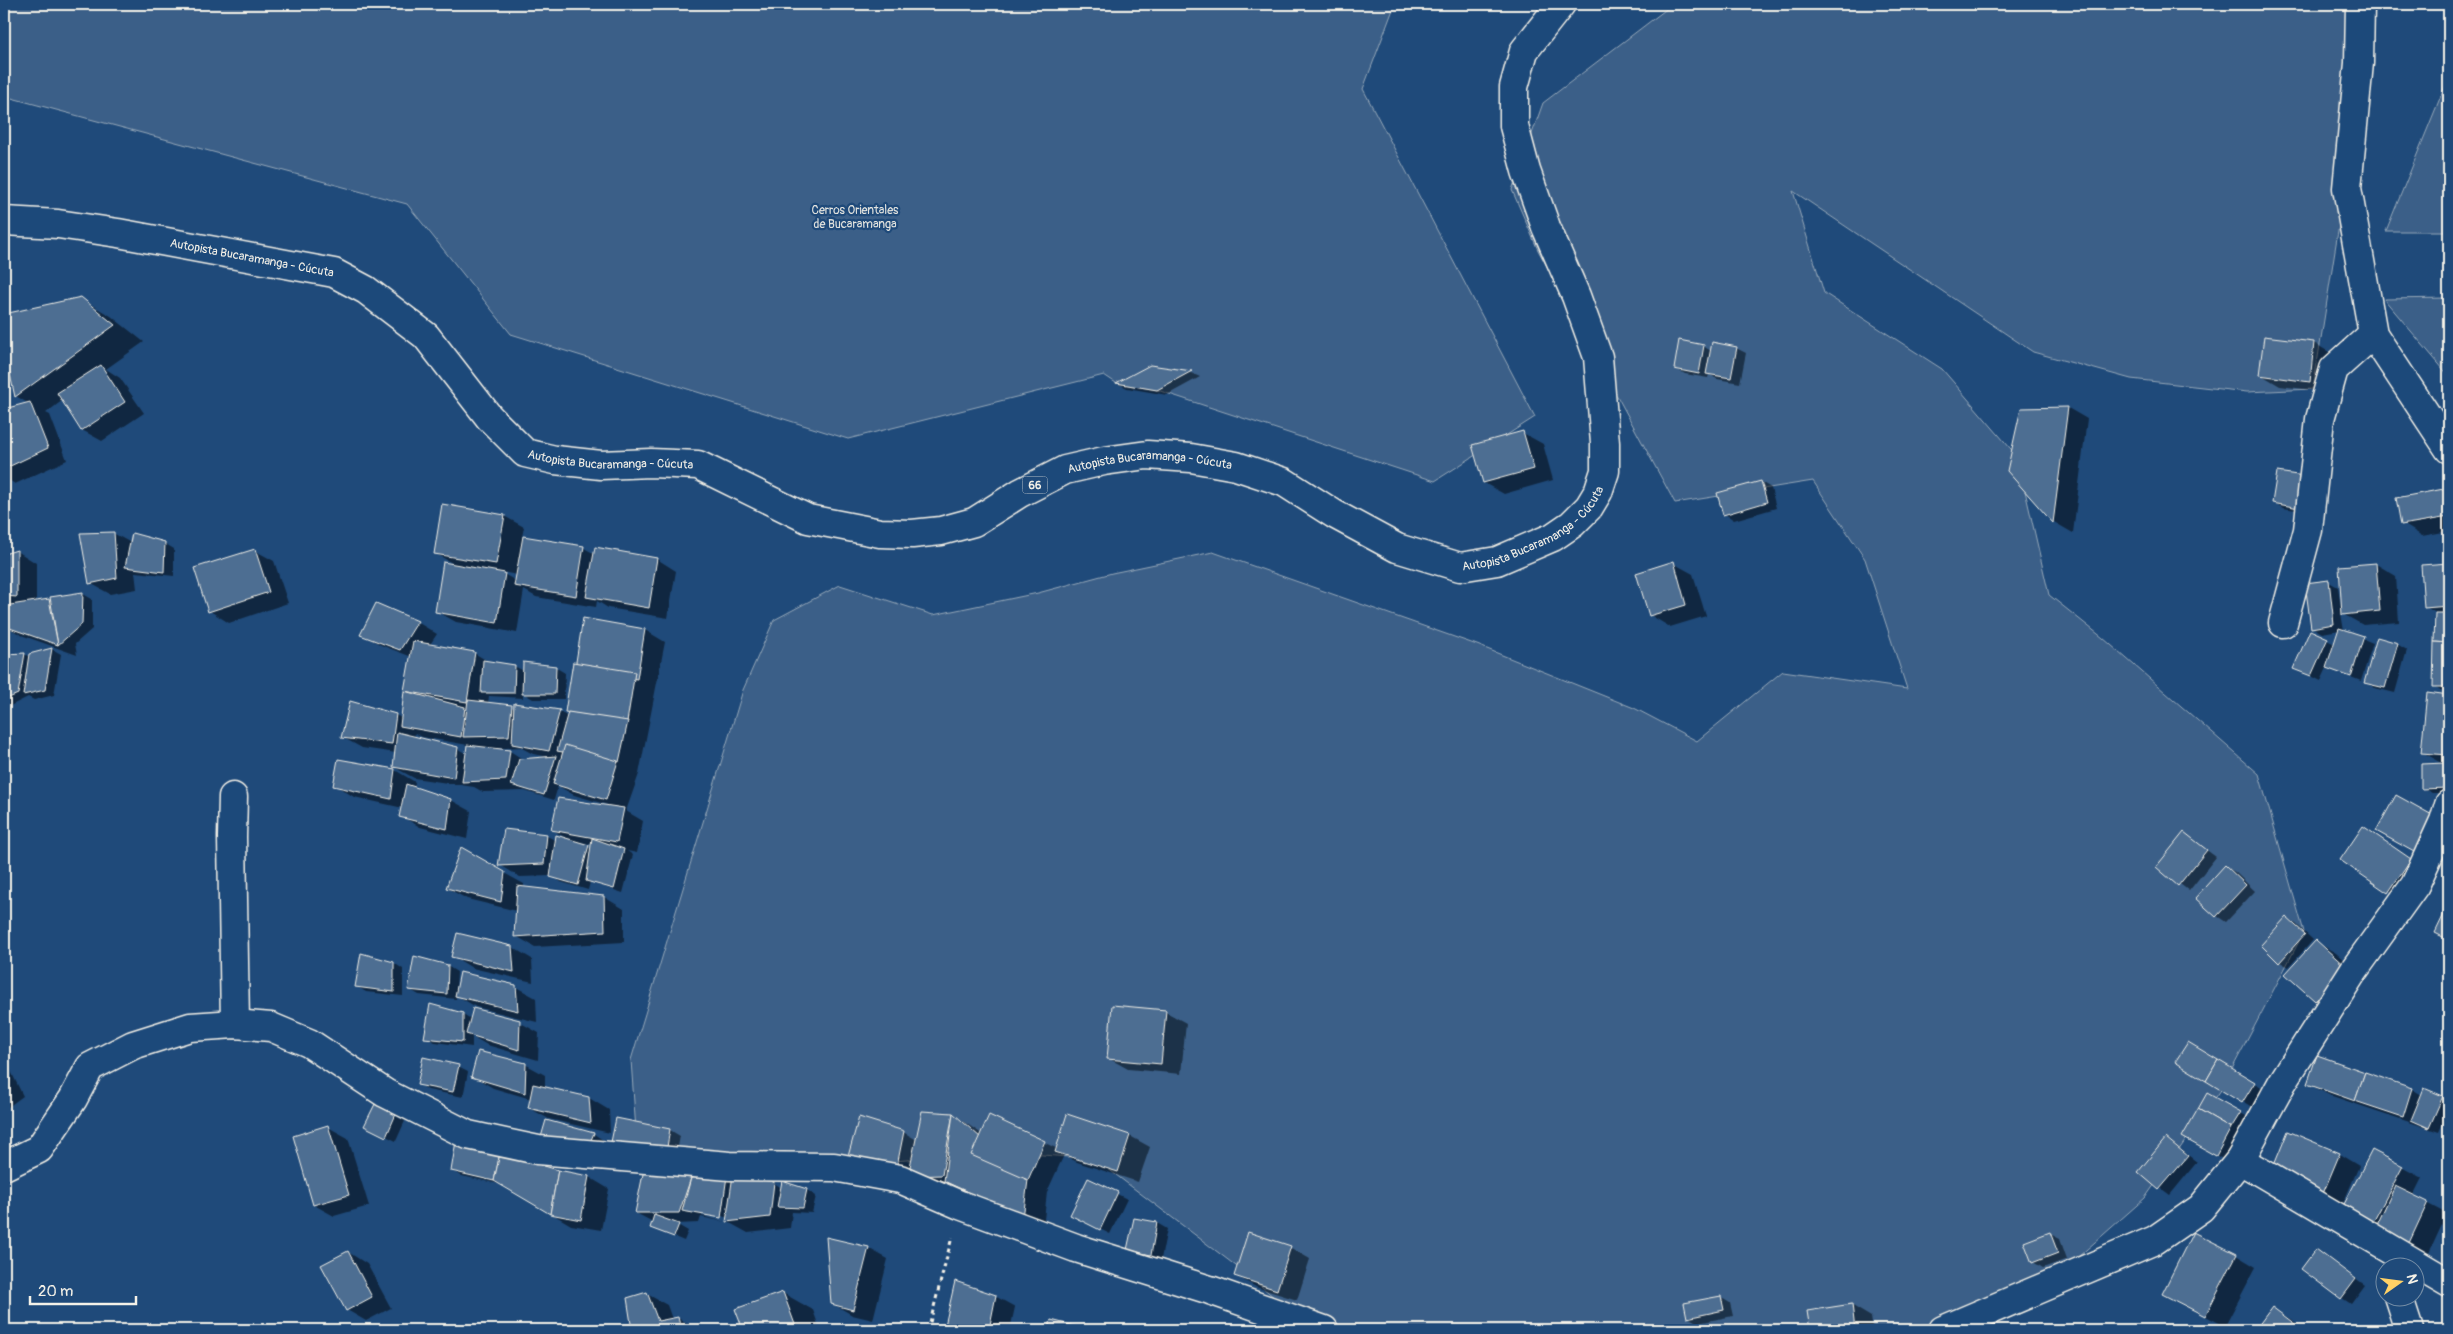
<svg xmlns="http://www.w3.org/2000/svg" width="2453" height="1334" viewBox="0 0 2453 1334" font-family="Pangolin,sans-serif">
  <style>
    .green { fill: #3a5f88; stroke: #97a8b8 }
    .shadow { fill: #0007; fill-rule: evenodd }
    .building { fill: #4d6e92; stroke: #f4f1e8 }
    .lines { fill: none; stroke-linecap: round; stroke-linejoin: round }
    .minor-casing { stroke: #f4f1e8; stroke-width: 31 }
    .highway-casing { stroke: #f4f1e8; stroke-width: 31 }
    .path { stroke: #f4f1e8; stroke-width: 3; stroke-dasharray: 4 4; stroke-linecap: butt }
    .minor { stroke: #1f4a7a; stroke-width: 28 }
    .highway { stroke: #1f4a7a; stroke-width: 28 }
    .labels { text-anchor: middle; stroke-width: 4.5; stroke-linejoin: round; paint-order: stroke }
    .shield { fill: #1f4a7a; stroke: #b4bfc7; stroke-width: 1 }
    .shield-label { font-size: 11px; font-weight: bold; fill: #f4f1e8 }
    .park-label { font-size: 12px; fill: #e1e2de; stroke: #1f4a7a }
    .street-label { font-size: 12px; fill: #f4f1e8; stroke: #1f4a7a }
  </style>
  <rect width="100%" height="100%" fill="#1f4a7a"/>
  <filter id="ink" filterUnits="userSpaceOnUse"><feTurbulence type="fractalNoise" baseFrequency=".02" numOctaves="2"/><feDisplacementMap in="SourceGraphic" scale="10" xChannelSelector="R" yChannelSelector="G"/><feConvolveMatrix kernelMatrix="1 2 1 2 8 2 1 2 1" color-interpolation-filters="sRGB"/></filter>
  <g filter="url(#ink)">
    <!-- green -->
    <g class="green">
      <path d="M4,4H1395L1363,89L1535,417L1435,481L1157,390L1116,383L1104,375L848,439L511,334L407,204L4,96Z"/>
      <path d="M1673,4H2366L2364,67L2313,389L2247,392L2131,379L2033,352L1793,191L1824,293L1942,369L2017,456L2049,595L2103,638L2259,774L2304,932L2221,1090L2145,1198L2019,1309L1972,1330H1314L1240,1269L1095,1159L1003,1152L858,1164L638,1159L631,1060L743,690L774,620L840,585L933,615L1038,593L1112,573L1213,552L1477,645L1634,708L1697,741L1783,671L1907,689L1865,559L1813,481L1675,503L1538,250L1512,190L1543,103Z"/>
      <path d="M2449,76V231H2386Z"/>
      <path d="M2449,298V376L2384,299Z"/>
    </g>
    <!-- shadow -->
    <g class="shadow">
      <path d="M81,299L111,316L144,342L106,369L120,378L144,413L102,441L82,430L63,400L46,413L50,415L67,460L15,484L4,477V410L29,404L16,396L4,342V316Z"/>
      <path d="M2265,337L2314,343L2334,355L2329,392L2280,386L2260,374Z"/>
      <path d="M1703,346L1711,351L1736,348L1746,353L1740,383L1717,379L1709,374L1708,378L1685,374L1675,368Z"/>
      <path d="M1151,366L1191,373L1200,377L1167,395L1127,388L1119,384Z"/>
      <path d="M2068,408L2087,419L2073,533L2054,522L2009,471Z"/>
      <path d="M1523,433L1543,444L1553,480L1504,494L1484,483Z"/>
      <path d="M2278,473L2309,512L2283,508L2273,502Z"/>
      <path d="M1761,482L1771,488L1776,508L1734,520L1725,514Z"/>
      <path d="M2449,490V531L2422,536L2403,524L2398,499Z"/>
      <path d="M504,516L524,527L522,537L584,548L595,554L657,559L676,571L668,618L608,608L597,601L596,607L536,597L524,590L517,633L456,622L436,611L457,566L435,553ZM502,572L517,575L516,581L502,573Z"/>
      <path d="M113,533L131,543H164L174,549V576L135,572L137,589L110,594L90,583Z"/>
      <path d="M254,550L274,561L288,603L229,623L210,611Z"/>
      <path d="M17,551L36,563V602L49,600L52,602L83,594L92,599V629L75,644L77,655L21,635L4,625V607L12,606L4,604V555Z"/>
      <path d="M1673,563L1693,574L1706,616L1670,627L1650,615Z"/>
      <path d="M2376,564L2396,576L2399,622L2363,625L2341,613L2344,631L2373,643L2361,681L2327,668L2321,681L2295,668L2310,632L2335,644L2340,630L2322,633L2312,627L2329,582L2338,587L2341,608H2343Z"/>
      <path d="M2449,565V695L2434,686L2436,613L2426,607L2422,566Z"/>
      <path d="M376,605L417,622L437,634L429,646L474,653L491,663L514,666L524,671L555,667L565,673L564,699H533L523,693V698L489,696L488,704L515,708V705L560,712L568,717L584,620L645,630L665,642L639,774L626,811L643,821L637,853L627,851L633,855L623,893L590,882L588,890L561,882L552,876L520,877L500,865L547,836L557,841L568,840L552,829L608,805L574,795L558,786L554,800L525,791L483,792L474,787L414,778L394,767L396,753L362,748L342,737L396,715L403,719L412,657L381,645L362,634ZM415,733L422,737L468,745L467,754L458,749L414,738ZM520,747L533,754L547,757L524,760L510,751L491,749ZM581,842L593,845L592,849L581,844Z"/>
      <path d="M2397,644L2407,650L2395,693L2375,688L2366,682Z"/>
      <path d="M52,649L61,654L54,695L34,700L28,697L4,709V655L24,654L30,657Z"/>
      <path d="M2428,694L2449,696V764H2445L2449,766V793H2432L2423,788L2444,764L2422,752Z"/>
      <path d="M339,761L395,770L415,782L414,788L451,800L471,811L467,839L420,827L401,816L403,808L354,797L335,785Z"/>
      <path d="M2364,828L2430,871L2409,903L2342,859Z"/>
      <path d="M2185,834L2216,857L2189,891L2158,867Z"/>
      <path d="M2226,867L2235,872L2255,891L2226,922L2217,916L2197,898Z"/>
      <path d="M504,873L524,884V888L604,897L624,909V942L535,947L516,936L517,911L467,899L447,888Z"/>
      <path d="M2287,919L2296,924L2313,940L2289,967L2280,962Z"/>
      <path d="M2316,942L2336,953L2365,979L2336,1012L2316,1000L2287,974Z"/>
      <path d="M512,947L532,959L533,982L472,968L453,956Z"/>
      <path d="M394,963L403,969V996L366,992L356,986Z"/>
      <path d="M447,966L457,972L456,989L516,987L536,998L537,1022L476,1007L456,995V999L419,995L409,989Z"/>
      <path d="M1166,1012L1186,1023L1181,1074L1128,1069L1108,1058Z"/>
      <path d="M463,1014L471,1019L519,1022L539,1033L538,1060L487,1045L472,1036V1047L435,1042L425,1037Z"/>
      <path d="M2188,1043L2263,1089L2252,1107L2177,1062Z"/>
      <path d="M4,1057L23,1096L4,1110Z"/>
      <path d="M2318,1057L2412,1089L2422,1095L2442,1097L2449,1101V1109L2439,1132L2329,1095L2309,1084Z"/>
      <path d="M525,1064L545,1075V1088L589,1098L609,1110L610,1133L549,1119L529,1108L531,1099L493,1088L473,1076Z"/>
      <path d="M458,1067L468,1072L463,1097L428,1090L419,1084Z"/>
      <path d="M2207,1095L2250,1118L2226,1161L2184,1137Z"/>
      <path d="M375,1106L405,1121L396,1141L376,1131Z"/>
      <path d="M952,1114L982,1134L989,1117L1058,1149L1068,1116L1130,1136L1150,1147L1138,1182L1077,1162L1064,1155L1047,1192L1043,1229L955,1186L929,1187L868,1171L903,1132L917,1140Z"/>
      <path d="M617,1119L670,1130L680,1136L676,1157Z"/>
      <path d="M547,1121L594,1134L603,1140L601,1145L550,1149Z"/>
      <path d="M328,1127L348,1138L369,1206L334,1216L314,1205Z"/>
      <path d="M2167,1139L2197,1162L2170,1195L2139,1172Z"/>
      <path d="M2373,1152L2422,1178L2413,1196L2447,1214L2429,1253L2362,1221Z"/>
      <path d="M2339,1154L2359,1166L2342,1206L2292,1186Z"/>
      <path d="M452,1171H558L589,1177L609,1189L601,1230L571,1225L504,1185L462,1176Z"/>
      <path d="M645,1171L691,1179L726,1178L733,1182L774,1183L782,1188L807,1190L816,1196L812,1213L792,1212L790,1228L748,1233L728,1222V1218L716,1214L702,1213V1216L725,1222L701,1217L699,1223L676,1224L688,1231L684,1241L651,1227L653,1222L636,1213Z"/>
      <path d="M1089,1180L1127,1199L1110,1234L1081,1220Z"/>
      <path d="M1135,1219L1157,1223L1167,1229L1161,1259L1138,1255L1129,1250Z"/>
      <path d="M1248,1234L1291,1248L1310,1259L1297,1300L1256,1287L1236,1276Z"/>
      <path d="M2050,1234L2060,1239L2067,1259L2043,1268L2033,1262Z"/>
      <path d="M868,1248L888,1259L873,1320L852,1315L832,1303Z"/>
      <path d="M2317,1251L2365,1285L2351,1304L2342,1298Z"/>
      <path d="M348,1252L367,1264L391,1308L366,1321L347,1310Z"/>
      <path d="M2236,1255L2256,1267L2225,1326L2163,1294Z"/>
      <path d="M956,1283L995,1296L1015,1307L1010,1330H946Z"/>
      <path d="M783,1293L813,1310L820,1330H744L737,1309Z"/>
      <path d="M647,1294L667,1305L672,1319L678,1318L698,1330H633L629,1299Z"/>
      <path d="M1720,1297L1730,1303L1733,1316L1698,1323L1688,1317Z"/>
      <path d="M1851,1305L1871,1317L1873,1330H1811L1808,1312Z"/>
      <path d="M2272,1309L2292,1320L2305,1330H2257Z"/>
    </g>
    <!-- building -->
    <g class="building">
      <path d="M81,297L115,325L15,397L4,347V314Z"/>
      <path d="M2264,336L2314,342L2310,382L2259,375Z"/>
      <path d="M1679,340L1704,345L1699,374L1674,369Z"/>
      <path d="M1712,342L1737,347L1731,378L1706,374Z"/>
      <path d="M101,365L125,402L81,431L57,393Z"/>
      <path d="M1150,365L1192,371L1157,390L1116,383Z"/>
      <path d="M30,402L48,448L4,469V409Z"/>
      <path d="M2068,407L2053,523L2007,471L2021,408Z"/>
      <path d="M1523,431L1534,469L1483,483L1472,445Z"/>
      <path d="M2277,472L2304,476L2299,508L2272,503Z"/>
      <path d="M1761,481L1767,502L1723,515L1717,493Z"/>
      <path d="M2449,488V517L2401,525L2396,498Z"/>
      <path d="M442,504L505,515L496,564L434,554Z"/>
      <path d="M114,532L117,578L89,584L80,533Z"/>
      <path d="M132,533L165,542L164,572L125,567Z"/>
      <path d="M523,536L584,546L576,596L514,586Z"/>
      <path d="M595,547L657,558L649,608L586,597Z"/>
      <path d="M255,549L269,592L208,612L194,568Z"/>
      <path d="M17,550V597L4,596V554Z"/>
      <path d="M1674,561L1686,605L1649,616L1636,573Z"/>
      <path d="M443,562L505,573L497,623L435,612Z"/>
      <path d="M2376,563L2380,611L2342,615L2339,566Z"/>
      <path d="M2449,563V606L2424,608L2421,565Z"/>
      <path d="M2329,580L2334,624L2311,628L2305,583Z"/>
      <path d="M83,592L82,624L58,645L50,597Z"/>
      <path d="M49,599L58,645L4,626V606Z"/>
      <path d="M376,603L418,621L400,650L360,635Z"/>
      <path d="M2435,613H2449V643L2434,642Z"/>
      <path d="M583,618L645,629L637,679L575,668Z"/>
      <path d="M2339,628L2364,636L2351,677L2326,668Z"/>
      <path d="M2310,630L2328,638L2311,676L2293,669Z"/>
      <path d="M2377,637L2398,643L2385,688L2364,683Z"/>
      <path d="M413,641L475,652L467,702L404,691Z"/>
      <path d="M2434,642L2449,643V687H2433Z"/>
      <path d="M52,648L45,690L23,695L29,654Z"/>
      <path d="M25,653L18,694L4,700V654Z"/>
      <path d="M483,660L515,665L514,693H481Z"/>
      <path d="M523,662L556,666L555,694H522Z"/>
      <path d="M573,662L635,672L627,722L565,712Z"/>
      <path d="M404,691L465,707L461,737L400,726Z"/>
      <path d="M2427,692L2449,695V755L2421,753Z"/>
      <path d="M468,700L512,705L509,736L463,737Z"/>
      <path d="M350,701L396,714L392,744L341,738Z"/>
      <path d="M514,703L560,710L549,751L512,744Z"/>
      <path d="M568,712L628,721L619,762L557,751Z"/>
      <path d="M397,732L458,747L454,778L393,767Z"/>
      <path d="M467,745L510,750L506,780L462,782Z"/>
      <path d="M565,745L618,761L606,800L553,784Z"/>
      <path d="M556,756L544,795L511,785L519,759Z"/>
      <path d="M338,759L395,769L391,799L333,786Z"/>
      <path d="M2446,763L2447,788L2421,789V764Z"/>
      <path d="M406,784L451,799L447,829L399,817Z"/>
      <path d="M2396,795L2434,816L2414,852L2376,831Z"/>
      <path d="M558,798L624,808L617,842L551,830Z"/>
      <path d="M2363,826L2411,859L2388,893L2340,860Z"/>
      <path d="M504,829L547,834L544,864L498,866Z"/>
      <path d="M2184,832L2207,850L2178,886L2156,867Z"/>
      <path d="M556,835L589,845L578,885L550,877Z"/>
      <path d="M592,838L624,849L614,889L586,881Z"/>
      <path d="M461,847L505,872L501,902L446,888Z"/>
      <path d="M2225,865L2246,885L2216,917L2195,898Z"/>
      <path d="M517,886L604,896L605,931L514,937Z"/>
      <path d="M2446,910L2449,912V940L2435,933Z"/>
      <path d="M2286,917L2305,934L2279,963L2261,945Z"/>
      <path d="M457,933L512,946L514,972L451,957Z"/>
      <path d="M2316,940L2346,967L2315,1001L2285,974Z"/>
      <path d="M361,953L394,962V992L355,987Z"/>
      <path d="M414,956L448,965L447,994L408,990Z"/>
      <path d="M460,972L516,985L518,1011L455,996Z"/>
      <path d="M430,1004L463,1013V1042L424,1038Z"/>
      <path d="M1112,1005L1166,1010L1161,1064L1107,1059Z"/>
      <path d="M473,1008L520,1020L519,1050L466,1034Z"/>
      <path d="M2188,1042L2218,1060L2206,1081L2175,1062Z"/>
      <path d="M478,1051L526,1063L525,1093L471,1077Z"/>
      <path d="M2317,1055L2365,1072L2355,1101L2307,1084Z"/>
      <path d="M423,1057L459,1065L453,1092L417,1085Z"/>
      <path d="M2218,1060L2255,1082L2242,1103L2206,1081Z"/>
      <path d="M2365,1072L2412,1088L2403,1117L2355,1101Z"/>
      <path d="M533,1084L589,1097L591,1123L528,1108Z"/>
      <path d="M2424,1088L2443,1096L2429,1128L2411,1120Z"/>
      <path d="M2207,1093L2241,1112L2231,1128L2198,1109Z"/>
      <path d="M375,1104L396,1114L386,1137L364,1126Z"/>
      <path d="M2198,1109L2231,1128L2216,1156L2182,1137Z"/>
      <path d="M922,1111L953,1113L942,1175L908,1176Z"/>
      <path d="M953,1113L1028,1180L1023,1218L944,1181Z"/>
      <path d="M1067,1114L1130,1135L1118,1172L1055,1152Z"/>
      <path d="M989,1115L1045,1141L1028,1180L971,1155Z"/>
      <path d="M859,1117L904,1131L896,1171L847,1160Z"/>
      <path d="M616,1118L670,1129L666,1153L611,1142Z"/>
      <path d="M546,1120L594,1133L591,1140L539,1144Z"/>
      <path d="M328,1125L349,1195L313,1205L293,1136Z"/>
      <path d="M2288,1131L2340,1153L2322,1196L2270,1175Z"/>
      <path d="M2166,1138L2188,1156L2159,1190L2138,1172Z"/>
      <path d="M456,1141L500,1153L494,1181L451,1171Z"/>
      <path d="M2372,1150L2403,1166L2371,1226L2341,1210Z"/>
      <path d="M500,1153L558,1170L550,1214L494,1181Z"/>
      <path d="M644,1169L691,1178L679,1213H635Z"/>
      <path d="M558,1170L589,1176L581,1220L550,1214Z"/>
      <path d="M733,1175L774,1182L770,1217L726,1222Z"/>
      <path d="M727,1176L721,1218L682,1211L691,1178Z"/>
      <path d="M1088,1178L1118,1192L1100,1230L1070,1215Z"/>
      <path d="M782,1181L807,1189L803,1208L777,1207Z"/>
      <path d="M2395,1186L2428,1202L2409,1243L2376,1227Z"/>
      <path d="M654,1215L679,1224L674,1237L650,1228Z"/>
      <path d="M1134,1218L1157,1222L1151,1255L1127,1250Z"/>
      <path d="M1248,1232L1291,1246L1277,1290L1234,1276Z"/>
      <path d="M2050,1232L2058,1253L2032,1263L2024,1242Z"/>
      <path d="M2193,1232L2237,1254L2205,1316L2162,1294Z"/>
      <path d="M826,1237L869,1247L853,1310L831,1304Z"/>
      <path d="M2316,1249L2356,1279L2341,1299L2301,1269Z"/>
      <path d="M348,1251L372,1297L346,1311L321,1265Z"/>
      <path d="M955,1281L996,1295L989,1330H944Z"/>
      <path d="M647,1292L658,1321L678,1317L681,1330H632L627,1298Z"/>
      <path d="M783,1292L797,1330H743L735,1309Z"/>
      <path d="M1721,1296L1724,1310L1687,1318L1684,1303Z"/>
      <path d="M1852,1304L1855,1330H1810L1807,1311Z"/>
      <path d="M2272,1307L2303,1330H2255Z"/>
      <path d="M1051,1320L1090,1330H1048Z"/>
    </g>
    <g class="lines">
      <!-- minor casing -->
      <g class="minor-casing">
        <g id="minor">
          <path d="M2360,4L2359,63L2347,188L2373,334L2449,449"/>
          <path d="M2283,623L2308,530L2320,419L2334,369L2373,334"/>
          <path d="M233,797L232,837L235,1024"/>
          <path d="M2240,1160L2449,1283"/>
          <path d="M4,1166L39,1149L73,1099L90,1067L133,1045L190,1027L235,1024L271,1027L309,1043L385,1093L468,1135L538,1150L730,1166L834,1167L900,1179L960,1205L1076,1248L1210,1290L1324,1330"/>
          <path d="M2398,1296L2409,1330"/>
          <path d="M1943,1330L2155,1240L2201,1208L2240,1160L2282,1083L2354,970L2415,885L2444,821L2449,804"/>
        </g>
      </g>
      <!-- highway casing -->
      <g class="highway-casing">
        <g id="highway">
          <path id="s1" d="M4,221L58,224L118,233L334,273L366,290L426,336L489,417L525,453L555,460L601,465L651,463L698,465L808,519L880,533L912,534L941,531L974,522L1020,493L1065,470L1104,461L1147,455L1191,458L1236,466L1284,482L1334,514L1397,548L1460,567L1497,561L1553,537L1572,524L1589,507L1598,492L1605,471V443L1598,357L1576,296L1546,227L1526,171L1514,126V87L1524,51L1561,4"/>
        </g>
      </g>
      <!-- path -->
      <path class="path" d="M928,1330L952,1237"/>
      <!-- minor -->
      <use href="#minor" class="minor"/>
      <!-- highway -->
      <use href="#highway" class="highway"/>
    </g>
  </g>
  <g class="labels">
    <!-- shield labels -->
    <rect class="shield" x="1022.5" y="476.5" width="25" height="17" rx="4"/>
    <g class="shield-label">
      <text x="1035" y="489">66</text>
    </g>
    <!-- park labels -->
    <g class="park-label">
      <text x="855" y="214">Cerros Orientales<tspan x="855" dy="14">de Bucaramanga</tspan></text>
    </g>
    <!-- street labels -->
    <g class="street-label">
      <text dy="4" stroke="none"><textPath href="#s1" startOffset="251">Autopista Bucaramanga - Cúcuta</textPath></text>
      <text dy="4" stroke="none"><textPath href="#s1" startOffset="686">Autopista Bucaramanga - Cúcuta</textPath></text>
      <text dy="4" stroke="none"><textPath href="#s1" startOffset="1256">Autopista Bucaramanga - Cúcuta</textPath></text>
      <text dy="4" stroke="none"><textPath href="#s1" startOffset="1676">Autopista Bucaramanga - Cúcuta</textPath></text>
    </g>
  </g>
  <!-- margin -->
  <rect width="2453" height="1334" fill="none" stroke="#1f4a7a" stroke-width="20"/>
  <rect x="10" y="10" width="2433" height="1314" fill="none" stroke="#f4f1e8" stroke-width="2" filter="url(#ink)"/>
  <!-- north arrow -->
  <g transform="translate(2400 1282) rotate(76)"><circle r="24" fill="#1f4a7a" stroke="#748da6"/>
  <path d="M0-4L9 19L0 12L-9 19Z" fill="#ffd166"/>
  <text y="-8" font-size="14" font-weight="bold" text-anchor="middle" fill="#f4f1e8">N</text>
  </g>
  <!-- scale -->
  <path d="M30 1296v8h106v-8" fill="none" stroke="#f4f1e8" stroke-width="2.5"/>
  <text x="38" y="1296" font-size="15" fill="#f4f1e8" stroke="#1f4a7a" stroke-width="4" paint-order="stroke">20 m</text>
</svg>
